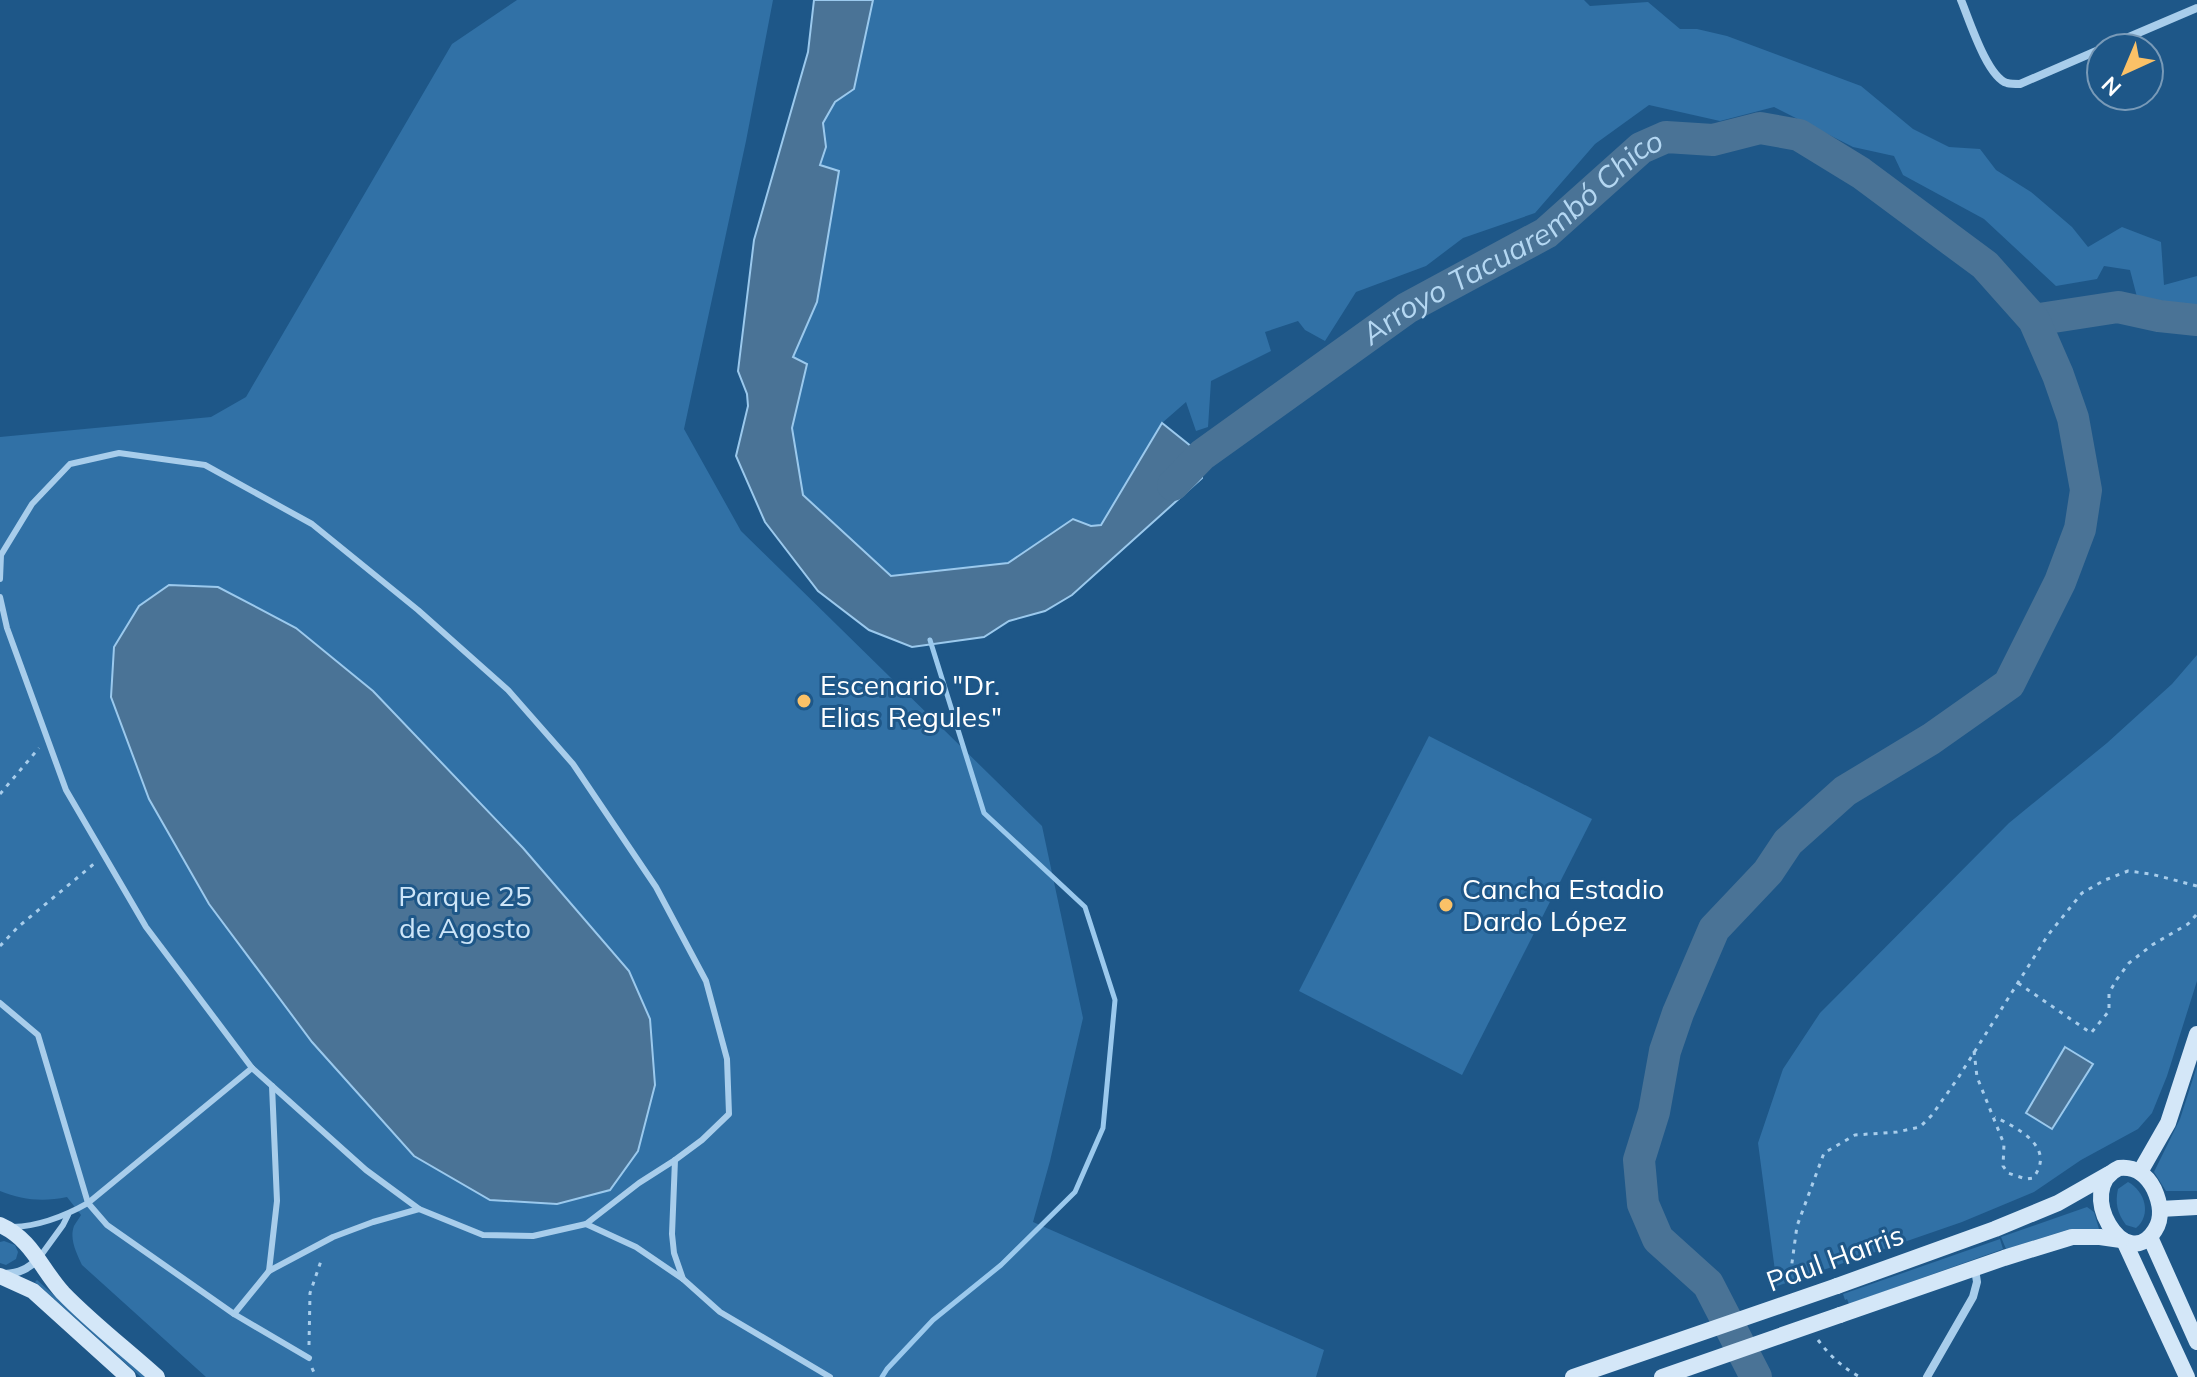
<svg xmlns="http://www.w3.org/2000/svg" width="2197" height="1377" viewBox="0 0 2197 1377" font-family="Mulish,sans-serif">
  <style>
    .green { fill: #3171a6 }
    .water { fill: #4a7396; stroke: #9bc9ed; stroke-width: 2 }
    .lines { fill: none; stroke-linecap: round; stroke-linejoin: round }
    .stream { stroke: #9bc9ed; stroke-width: 5 }
    .river { stroke: #4a7396; stroke-width: 32 }
    .path { stroke: #a8cdeb; stroke-width: 3; stroke-dasharray: 4 6; stroke-linecap: butt }
    .lane { stroke: #a8cdeb; stroke-width: 6 }
    .street { stroke: #a8cdeb; stroke-width: 8 }
    .secondary { stroke: #d4e7f8; stroke-width: 16 }
    .secondary-bridge { stroke: #d4e7f8; stroke-width: 16 }
    .poi-dot { fill: #fac167; stroke: #1e5788; stroke-width: 3 }
    .labels { text-anchor: middle; stroke-width: 6; stroke-linejoin: round; paint-order: stroke }
    .poi-label { font-size: 28px; fill: #fff; stroke: #1e5788; text-anchor: start }
    .park-label { font-size: 28px; fill: #cde5f8; stroke: #1e5788 }
    .street-label { font-size: 28px; fill: #fff; stroke: #1e5788 }
    .water-label { font-size: 30px; font-style: italic; fill: #b4d7f2; stroke: #1e5788 }
  </style>
  <rect width="100%" height="100%" fill="#1e5788"/>
  <!-- green -->
  <g class="green">
    <path d="M517,0H773L746,141L684,429L741,531L1042,826L1083,1018L1050,1161L1033,1222L1324,1350L1316,1377H206L82,1265C77,1254 69,1239 74,1226C76,1222 79,1219 81,1215L67,1197C43,1202 22,1200 0,1191V437L211,417L246,397L452,44Z"/>
    <path d="M873,0H1584L1590,6L1648,2L1680,29H1697L1727,36L1861,86L1913,129L1949,147L1980,149L1996,170L2031,192L2072,227L2088,247L2122,227L2161,242L2164,285L2197,276V306L2137,297L2130,270L2104,266L2097,279L2056,286L1984,219L1903,175L1894,156L1853,147L1774,107L1720,121L1649,105L1595,144L1535,213L1463,238L1426,266L1356,292L1325,341L1305,330L1298,321L1265,332L1271,351L1211,381L1208,427L1196,431L1186,402L1162,423L1101,525L1091,526L1073,519L1008,563L891,576L803,495L792,428L806,364L793,357L817,302L839,172L820,165L826,147L823,123L835,102L854,89Z"/>
    <path d="M2197,655V981L2167,1076L2152,1113L2138,1129L2081,1160L2034,1192L1962,1222L1777,1286L1758,1143L1783,1069L1820,1013L2009,823L2107,743L2172,684Z"/>
    <path d="M1429,736L1592,819L1462,1075L1299,991Z"/>
    <path d="M2197,1066V1191H2166L2154,1172L2180,1119Z"/>
    <path d="M2128,1182C2145,1191 2152,1215 2136,1228L2126,1225C2117,1213 2115,1203 2118,1189Z"/>
    <path d="M2087,1207L2094,1212L2099,1229H2070L2006,1249L2001,1237Z"/>
    <path d="M2000,1239L2003,1249L1849,1304L1847,1299L1845,1300L1843,1294Z"/>
    <path d="M4,1241L15,1245L18,1252L16,1259L6,1265L0,1263V1242Z"/>
    <path d="M37,1280L145,1377H141L35,1282Z"/>
  </g>
  <!-- water -->
  <g class="water">
    <path d="M814,0H873L854,89L835,102L823,123L826,147L820,165L839,171L817,302L793,357L807,364L792,428L803,495L891,576L1008,563L1073,519L1091,526L1101,525L1162,423L1202,455V478L1072,595L1045,611L1009,621L984,637L912,647L869,630L818,591L765,522L736,456L748,406L747,394L738,371L754,240L808,52Z"/>
    <path d="M169,585L218,587L296,628L373,691L523,848L629,971L650,1019L655,1085L638,1151L610,1190L557,1204L490,1200L414,1156L312,1042L209,904L149,799L111,697L114,647L139,606Z"/>
    <path d="M2065,1047L2093,1064L2052,1129L2026,1113Z"/>
  </g>
  <g class="lines">
    <!-- stream -->
    <path class="stream" d="M882,1377L887,1369L933,1320L1001,1265L1075,1192L1103,1128L1115,1000L1085,907L984,813L930,640"/>
    <!-- river -->
    <g class="river">
      <path d="M2034,320L2118,307L2159,316L2197,320"/>
      <path id="s1" d="M1173,485L1202,455L1407,308L1546,233L1641,148L1666,137L1713,140L1760,128L1799,135L1861,173L1985,265L2034,320L2058,375L2073,418L2086,490L2080,529L2060,582L2009,684L1931,739L1845,791L1788,842L1768,872L1714,929L1678,1013L1665,1051L1654,1112L1639,1160L1643,1204L1658,1239L1708,1284L1756,1377"/>
    </g>
    <!-- path -->
    <g class="path">
      <path d="M0,794L39,748"/>
      <path d="M0,946L18,927L95,863"/>
      <path d="M2018,983L2091,1033L2109,1011V993L2117,979L2129,963L2152,945L2188,924L2197,914"/>
      <path d="M1974,1051L1977,1077L2004,1144L2003,1166L2008,1173L2026,1179L2033,1178C2057,1147 2017,1128 1995,1117"/>
      <path d="M1794,1283L1791,1270L1797,1226L1824,1153L1855,1135L1897,1132L1920,1127L1932,1115L1958,1078L2048,935L2082,893L2105,880L2128,871L2151,874L2197,886"/>
      <path d="M1818,1340C1829,1355 1843,1368 1860,1377"/>
      <path d="M309,1345L310,1293L322,1258"/>
      <path d="M312,1368L316,1377"/>
    </g>
    <!-- lane -->
    <g class="lane">
      <path d="M0,579L1,555L32,504L70,464L119,453L205,465L312,524L418,610L508,690L573,764L656,887L706,981L727,1059L729,1114L702,1140L675,1160L639,1183L586,1224L533,1236L483,1235L419,1209L366,1170L252,1068L146,927L66,790L7,628L0,597"/>
      <path d="M0,1003L38,1035L88,1203L107,1225L234,1314L309,1358"/>
      <path d="M675,1160L672,1234L674,1253L683,1279"/>
      <path d="M586,1224L636,1247L683,1279L720,1312L830,1377"/>
      <path d="M13,1227C41,1226 65,1216 88,1203L252,1068"/>
      <path d="M39,1258L63,1225L68,1215"/>
      <path d="M269,1271L333,1237L373,1222L419,1209"/>
      <path d="M234,1314L269,1271L277,1201L272,1086"/>
    </g>
    <!-- street -->
    <g class="street">
      <path d="M1961,0C1969,19 1987,77 2007,83C2011,84 2016,84 2020,84L2101,49"/>
      <path d="M2103,48L2197,8"/>
      <path d="M5,1274C19,1273 28,1269 38,1259"/>
      <path d="M1927,1377L1973,1297L1977,1282L1975,1269"/>
    </g>
    <!-- secondary -->
    <g class="secondary">
      <path d="M2119,1168C2135,1166 2147,1175 2154,1189C2160,1202 2163,1218 2155,1230C2126,1277 2073,1189 2119,1168Z"/>
      <path d="M2140,1172L2168,1123L2197,1034"/>
      <path d="M2160,1209L2197,1207"/>
      <path d="M0,1225C32,1239 41,1269 63,1293C92,1323 126,1349 157,1377"/>
      <path d="M2150,1237L2197,1342"/>
      <path d="M2124,1241L2187,1377"/>
      <path d="M0,1276L33,1291L128,1377"/>
      <path d="M1837,1286L1995,1229L2058,1203L2109,1174"/>
      <path d="M1840,1315L2004,1258L2072,1237H2100L2121,1240"/>
    </g>
    <!-- secondary-bridge -->
    <g class="secondary-bridge">
      <path d="M1573,1377L1837,1286"/>
      <path d="M1662,1377L1840,1315"/>
    </g>
  </g>
  <!-- markers -->
  <g class="poi-dot">
    <circle cx="804" cy="701" r="8"/>
    <circle cx="1446" cy="905" r="8"/>
  </g>
  <g class="labels">
    <!-- poi labels -->
    <g class="poi-label">
      <text x="820" y="695">Escenario "Dr.<tspan x="820" dy="32">Elias Regules"</tspan></text>
      <text x="1462" y="899">Cancha Estadio<tspan x="1462" dy="32">Dardo López</tspan></text>
    </g>
    <!-- park labels -->
    <g class="park-label">
      <text x="465" y="906">Parque 25<tspan x="465" dy="32">de Agosto</tspan></text>
    </g>
    <!-- street labels -->
    <g class="street-label">
      <text transform="translate(1835 1258) rotate(-20)" y="10">Paul Harris</text>
    </g>
    <!-- water labels -->
    <g class="water-label">
      <text dy="10" stroke="none"><textPath href="#s1" startOffset="422">Arroyo Tacuarembó Chico</textPath></text>
    </g>
  </g>
  <!-- north arrow -->
  <g transform="translate(2125 72) rotate(224)"><circle r="38" fill="#1e5788" stroke="#789ab8" stroke-width="2"/>
  <path d="M0-6L14 30L0 20L-14 30Z" fill="#fac167"/>
  <text y="-12" font-size="22" font-weight="bold" text-anchor="middle" fill="#ffffff">N</text>
  </g>
</svg>
